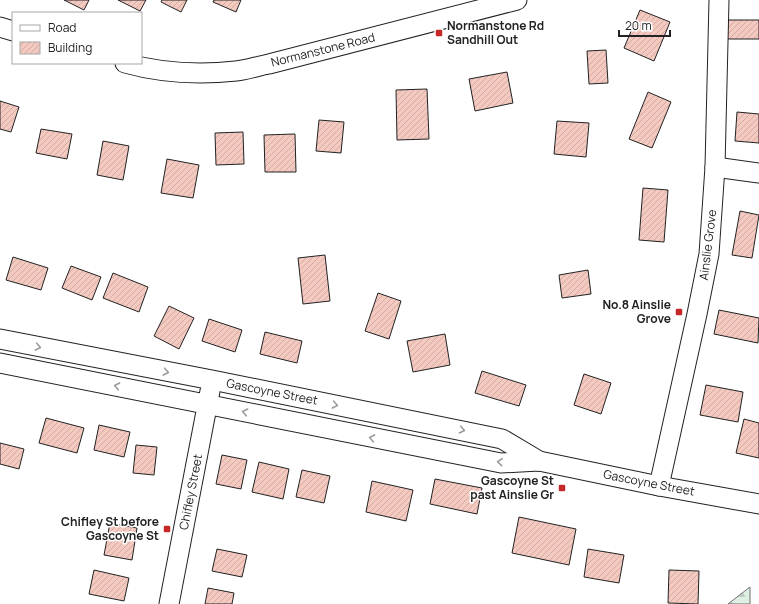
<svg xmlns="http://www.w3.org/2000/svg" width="759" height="604" viewBox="0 0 759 604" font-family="Manrope,sans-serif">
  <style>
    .forest { fill: url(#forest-firs); stroke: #6f6f6f }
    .building { fill: url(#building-hatch); stroke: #222 }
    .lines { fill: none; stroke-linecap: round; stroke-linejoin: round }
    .minor-casing { stroke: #222; stroke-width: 21 }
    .minor { stroke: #fff; stroke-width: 19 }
    .oneway { stroke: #9c9c9c }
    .poi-dot { fill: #c62828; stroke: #fff; stroke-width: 1.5 }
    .labels { text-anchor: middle; stroke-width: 3; stroke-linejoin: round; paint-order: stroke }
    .poi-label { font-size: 12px; font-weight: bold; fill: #222; stroke: #fff; text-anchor: end }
    .street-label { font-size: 12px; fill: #222; stroke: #fff }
  </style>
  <defs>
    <pattern id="forest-firs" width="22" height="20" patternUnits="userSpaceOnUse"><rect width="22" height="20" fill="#e0efe3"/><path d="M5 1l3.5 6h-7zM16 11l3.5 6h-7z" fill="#c0cdc2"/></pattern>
    <pattern id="building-hatch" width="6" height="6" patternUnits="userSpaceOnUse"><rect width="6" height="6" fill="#f3c9c0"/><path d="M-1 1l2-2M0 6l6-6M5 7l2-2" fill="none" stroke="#d0aca5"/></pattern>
  </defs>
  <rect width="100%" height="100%" fill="#fff"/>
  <!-- forest -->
  <path class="forest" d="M750,587V604H728Z"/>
  <!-- building -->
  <g class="building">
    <path d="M64,0H89L84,10Z"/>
    <path d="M118,0H146L140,11Z"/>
    <path d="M162,0H187L181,12L161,2Z"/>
    <path d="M214,0H241L236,12L213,2Z"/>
    <path d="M640,10L670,22L654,61L624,48Z"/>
    <rect x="726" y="20" width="33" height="19"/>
    <path d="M606,50L608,83L589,84L587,51Z"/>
    <path d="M507,72L513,103L475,111L469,79Z"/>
    <path d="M427,89L429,139L397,140L396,90Z"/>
    <path d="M648,92L671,102L652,148L629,139Z"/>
    <path d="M0,101L19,107L11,132L0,129Z"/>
    <path d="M737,112L759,114V143L735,141Z"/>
    <path d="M319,120L344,122L341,153L316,151Z"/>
    <path d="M557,121L589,123L586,157L554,154Z"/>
    <path d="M41,129L72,134L67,159L36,153Z"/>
    <path d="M243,132L244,164L216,165L215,133Z"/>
    <path d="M295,134L296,172H265L264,135Z"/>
    <path d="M103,141L129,146L123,180L97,175Z"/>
    <path d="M167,159L199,165L193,198L161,193Z"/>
    <path d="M643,188L668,190L664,242L639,240Z"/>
    <path d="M740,211L759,215L752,258L732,255Z"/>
    <path d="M325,255L330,301L303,304L298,258Z"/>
    <path d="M13,257L48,268L41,290L6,280Z"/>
    <path d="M71,266L101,277L92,300L62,288Z"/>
    <path d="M588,270L591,294L562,298L559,275Z"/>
    <path d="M113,273L148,287L139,312L103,298Z"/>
    <path d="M378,293L401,301L389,339L365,331Z"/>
    <path d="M169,306L194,318L179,349L154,336Z"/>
    <path d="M719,310L759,318L758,343L714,334Z"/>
    <path d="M209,319L242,330L235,352L202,341Z"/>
    <path d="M265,332L302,341L297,363L260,354Z"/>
    <path d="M445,334L450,365L413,372L407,341Z"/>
    <path d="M482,371L526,385L519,406L475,393Z"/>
    <path d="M584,374L611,383L601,414L574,405Z"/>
    <path d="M706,385L743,392L738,422L700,415Z"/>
    <path d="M46,418L84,428L77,453L39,443Z"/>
    <path d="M744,419L759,423V458L736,453Z"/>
    <path d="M99,425L130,432L124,457L94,450Z"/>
    <path d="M0,443L24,449L19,469L0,464Z"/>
    <path d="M136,445L157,447L154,475L133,473Z"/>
    <path d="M222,455L247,460L241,489L216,484Z"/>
    <path d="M259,462L289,469L283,499L252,492Z"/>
    <path d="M302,470L330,476L324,503L296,497Z"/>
    <path d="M435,479L482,488L477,514L430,504Z"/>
    <path d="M372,481L413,490L406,521L366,512Z"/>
    <path d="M519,517L576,529L569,565L512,553Z"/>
    <path d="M110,523L137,528L132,560L104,555Z"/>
    <path d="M217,549L247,555L242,577L212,571Z"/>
    <path d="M588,549L624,555L619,583L584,577Z"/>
    <path d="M94,570L129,578L124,601L89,594Z"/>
    <path d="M669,570L699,571L698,604L668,603Z"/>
    <path d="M208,588L234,593L232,604H205Z"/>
  </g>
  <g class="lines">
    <!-- minor casing -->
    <g class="minor-casing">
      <g id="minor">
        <path d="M0,27L13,31"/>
        <path d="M125,63C161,73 200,75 236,71C247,70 258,66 269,64L517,0"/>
        <path d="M715,167L759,173"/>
        <path d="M0,339L212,380L502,439L539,461"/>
        <path d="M0,363L501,463L539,461L659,486L759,504"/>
        <path d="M659,486L697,314L709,254L715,167L719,0"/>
        <path d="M169,604L210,391"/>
      </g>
    </g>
    <!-- minor -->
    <use href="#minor" class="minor"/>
  </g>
  <!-- one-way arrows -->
  <defs><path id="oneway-chevron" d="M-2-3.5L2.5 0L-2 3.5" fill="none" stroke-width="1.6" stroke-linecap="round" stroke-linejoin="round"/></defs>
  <g class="oneway">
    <use href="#oneway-chevron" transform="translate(38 347) rotate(11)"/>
    <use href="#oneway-chevron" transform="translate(166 372) rotate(11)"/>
    <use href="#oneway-chevron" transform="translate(117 386) rotate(-169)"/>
    <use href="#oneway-chevron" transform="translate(335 405) rotate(11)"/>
    <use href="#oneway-chevron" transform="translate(245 412) rotate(-168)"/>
    <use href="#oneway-chevron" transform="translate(462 430) rotate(12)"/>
    <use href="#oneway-chevron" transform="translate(372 438) rotate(-169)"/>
    <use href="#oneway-chevron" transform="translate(500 462) rotate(-175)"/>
  </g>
  <!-- markers -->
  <g class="poi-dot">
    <rect x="435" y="29" width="8" height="8" rx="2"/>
    <rect x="675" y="308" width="8" height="8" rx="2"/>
    <rect x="558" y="484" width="8" height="8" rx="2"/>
    <rect x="163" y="525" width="8" height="8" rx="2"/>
  </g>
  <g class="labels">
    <!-- poi labels -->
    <g class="poi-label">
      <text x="447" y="30" text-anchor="start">Normanstone Rd<tspan x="447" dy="14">Sandhill Out</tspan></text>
      <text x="671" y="309">No.8 Ainslie<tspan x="671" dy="14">Grove</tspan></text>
      <text x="554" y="485">Gascoyne St<tspan x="554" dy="14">past Ainslie Gr</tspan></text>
      <text x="159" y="526">Chifley St before<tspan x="159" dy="14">Gascoyne St</tspan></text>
    </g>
    <!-- street labels -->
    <g class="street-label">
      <text transform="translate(323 50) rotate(-14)" y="4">Normanstone Road</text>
      <text transform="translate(708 245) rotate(-83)" y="4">Ainslie Grove</text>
      <text transform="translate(272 392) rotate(11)" y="4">Gascoyne Street</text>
      <text transform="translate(649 483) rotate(11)" y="4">Gascoyne Street</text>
      <text transform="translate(191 492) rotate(-79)" y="4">Chifley Street</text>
    </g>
  </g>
  <!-- legend -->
  <rect x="12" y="12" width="130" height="52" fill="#ffffff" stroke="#a7a7a7"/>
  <rect x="20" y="25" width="20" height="6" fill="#ffffff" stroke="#a7a7a7"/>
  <text x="48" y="32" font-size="12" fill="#222222">Road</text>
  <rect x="20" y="42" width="20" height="12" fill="url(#building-hatch)" stroke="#a7a7a7"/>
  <text x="48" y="52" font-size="12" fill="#222222">Building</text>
  <!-- scale -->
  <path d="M619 30v6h51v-6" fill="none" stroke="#222222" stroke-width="2"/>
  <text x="625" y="30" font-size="12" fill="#222222" stroke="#ffffff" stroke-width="3" paint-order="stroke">20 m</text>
</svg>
